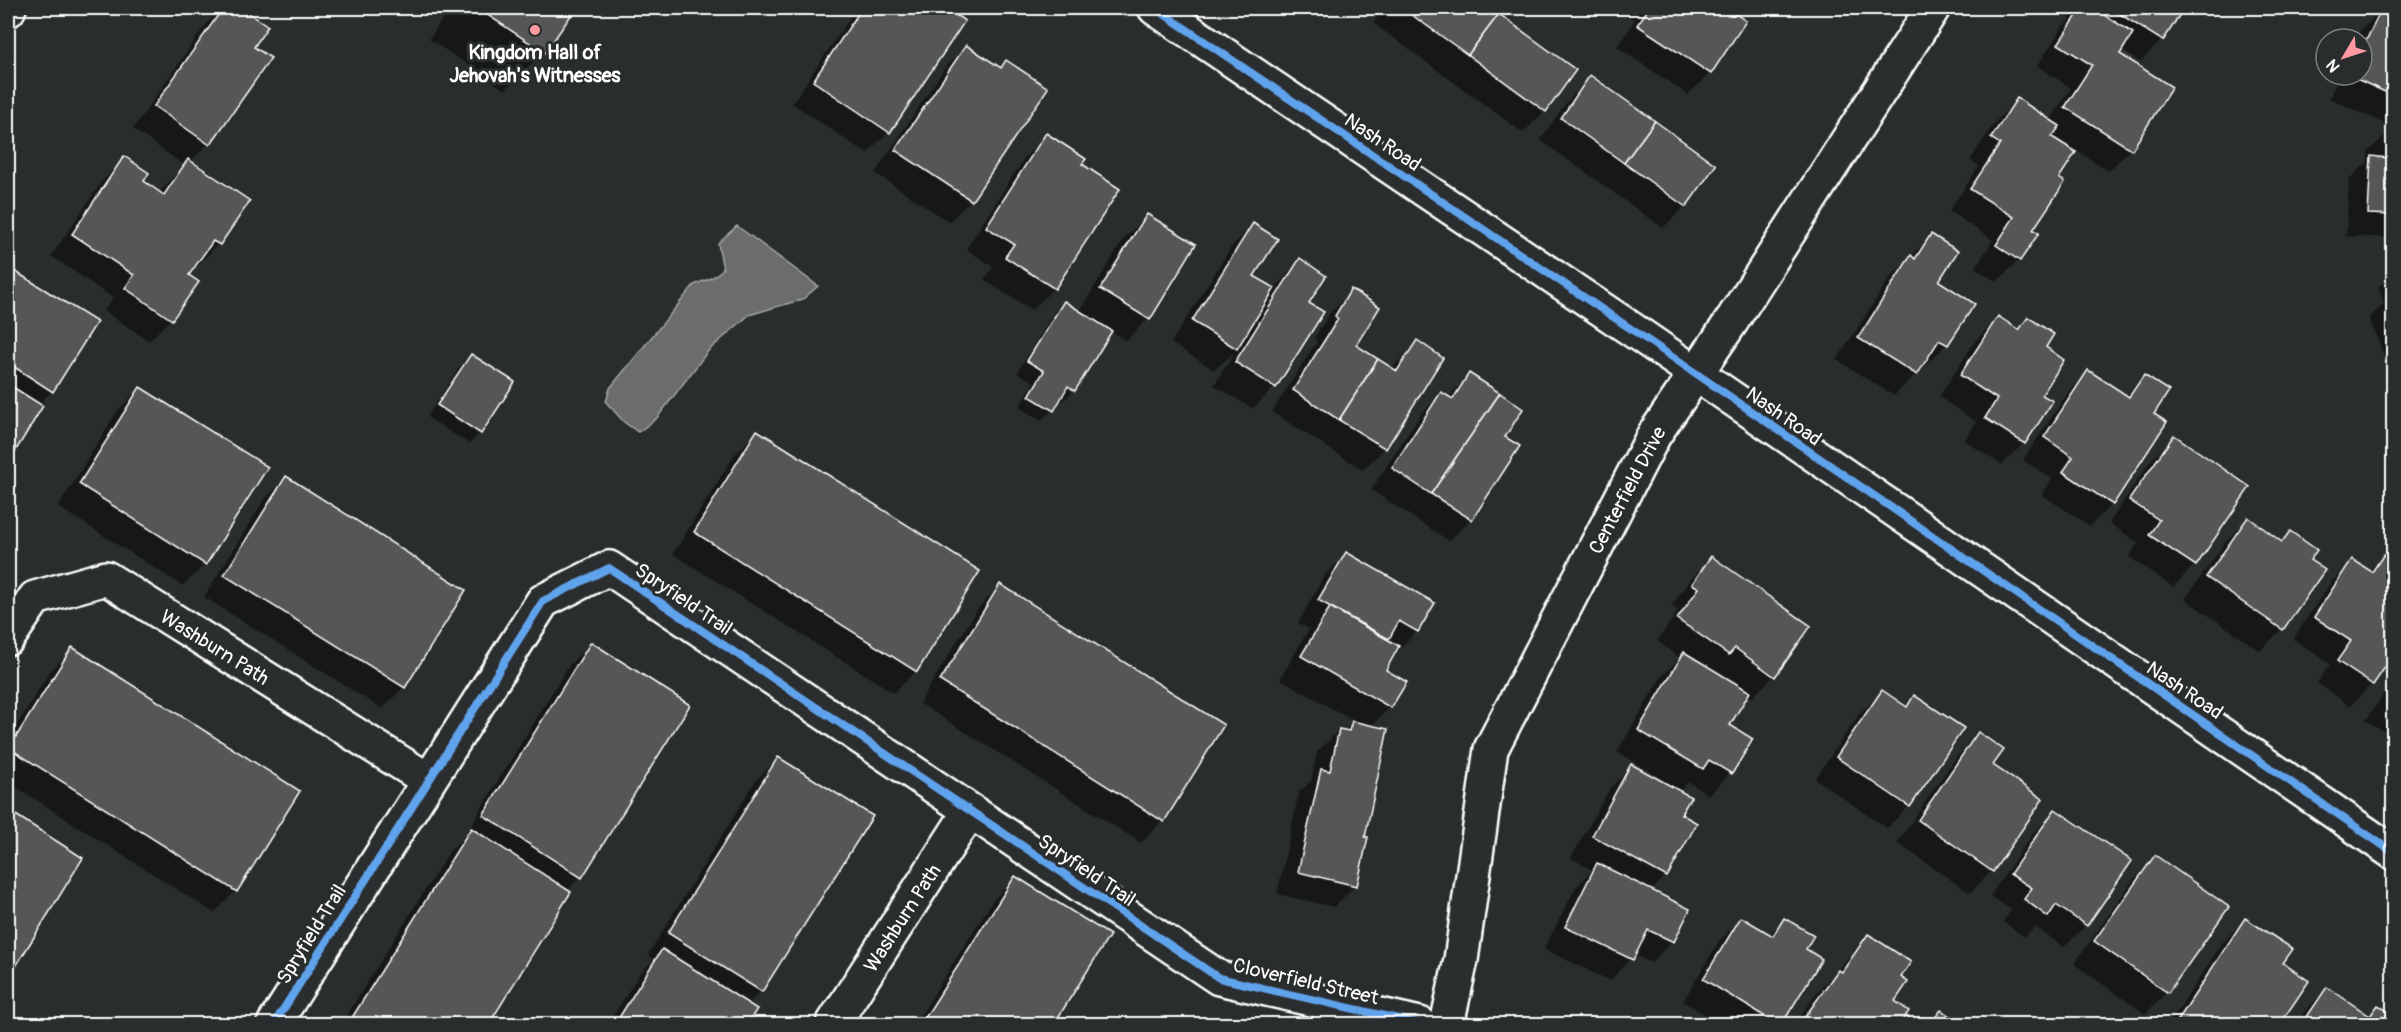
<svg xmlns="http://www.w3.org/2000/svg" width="2401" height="1032" viewBox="0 0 2401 1032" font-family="Pangolin,sans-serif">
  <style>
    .water { fill: #6a6c6d; stroke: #a6a7a7; stroke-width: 1.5 }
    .shadow { fill: #0007 }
    .building { fill: #555758; stroke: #fff; stroke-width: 1.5 }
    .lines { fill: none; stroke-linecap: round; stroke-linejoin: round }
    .minor-casing { stroke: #fff; stroke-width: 38 }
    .tertiary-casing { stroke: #fff; stroke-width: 38 }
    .minor { stroke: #2a2d2e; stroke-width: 33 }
    .tertiary { stroke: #2a2d2e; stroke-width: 33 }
    .cycleway-casing { stroke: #2a2d2e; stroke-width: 11 }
    .cycleway { stroke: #60a3ed; stroke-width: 8 }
    .poi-dot { fill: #ff9aa2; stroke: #2a2d2e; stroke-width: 2 }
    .labels { text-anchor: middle; stroke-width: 6; stroke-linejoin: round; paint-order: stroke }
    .poi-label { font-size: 20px; font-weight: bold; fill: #fff; stroke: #2a2d2e }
    .street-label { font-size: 20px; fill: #fff; stroke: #2a2d2e }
  </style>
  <rect width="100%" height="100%" fill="#2a2d2e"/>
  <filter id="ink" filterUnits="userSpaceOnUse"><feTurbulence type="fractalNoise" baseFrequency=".0167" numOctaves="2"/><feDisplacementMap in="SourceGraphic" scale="12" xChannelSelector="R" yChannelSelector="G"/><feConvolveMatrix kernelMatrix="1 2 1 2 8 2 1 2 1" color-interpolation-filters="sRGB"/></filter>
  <g filter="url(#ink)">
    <!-- water -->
    <path class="water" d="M737,226L818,286L803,299L749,315L708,351L657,418L638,432L624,422L606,402L610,388L694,285L713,277L723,269L718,243Z"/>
    <!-- shadow -->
    <g class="shadow">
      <path d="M223,8H239L266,27L252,47L269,59L208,144L190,162L219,244L197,266L195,265L187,276L171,319L149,341L104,311L113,298L51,256L103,180L125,158L142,181L159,193L184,165L133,129L207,23Z"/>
      <path d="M450,8H574L543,52L505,90L429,39Z"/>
      <path d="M586,8H601L595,13Z"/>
      <path d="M857,8H942L963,21L888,132L867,154L792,103Z"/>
      <path d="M1384,8H1487L1574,71L1545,111L1523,133L1373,23Z"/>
      <path d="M1617,8H1715L1723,13L1710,73L1688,95L1617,47L1635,20Z"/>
      <path d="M2073,8H2183L2162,40L2140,62L2121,50L2118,54L2170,87L2131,149L2109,171L2052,135L2050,138L2056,179L2031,231L2037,234L2019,260L1997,282L1975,268L1993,240L1949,211L1979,166L1970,160L1995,122L2017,100L2049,122L2071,88L2037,66L2063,26L2071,19L2067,16Z"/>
      <path d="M2382,9L2394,14V128L2329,98L2340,75H2362V39H2356L2360,31Z"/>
      <path d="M966,47L999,69L1006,62L1045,89L971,200L949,222L875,173L944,69Z"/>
      <path d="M1591,77L1685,206L1663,228L1540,140L1569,99Z"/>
      <path d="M2390,130H2394V238L2346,236L2349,180L2368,161V152Z"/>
      <path d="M1047,135L1080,164L1118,189L1054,288L1032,310L984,280L993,267L966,249L1025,157Z"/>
      <path d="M1147,216L1194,244L1148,319L1126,341L1110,331L1074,390L1061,384L1073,391L1063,401L1059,399L1052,410L1041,421L1019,407L1034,382L1017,373L1053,314L1064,303L1079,312L1125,237Z"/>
      <path d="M1253,225L1252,276L1274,289L1300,260L1307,303L1275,387L1253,409L1214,385L1235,352L1214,370L1171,343L1231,247Z"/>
      <path d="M1931,236L1937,281L1972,304L1947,344L1925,366L1922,364L1916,374L1894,396L1837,360L1889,279Z"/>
      <path d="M8,269L95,323L52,391L38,405L41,407L8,460Z"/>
      <path d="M2394,272V366L2389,368L2369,318L2384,303L2378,287Z"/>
      <path d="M1352,291L1354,346L1391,369L1417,342L1441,358L1385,448L1363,470L1272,412L1317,341L1314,338L1330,313Z"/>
      <path d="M1998,318L2017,330L2028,319L2044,348L2040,395L2024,443L2002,465L1964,440L1976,422L1939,397L1976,340Z"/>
      <path d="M471,355L480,433L469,444L427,417L460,366Z"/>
      <path d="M2089,372L2125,396L2144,376L2152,414L2112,504L2090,526L2042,495L2052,479L2023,460L2067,394Z"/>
      <path d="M1470,375L1503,437L1518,447L1471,519L1449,541L1371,490L1420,415L1441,394L1447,398Z"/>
      <path d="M140,388L205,564L183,586L58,507L118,410Z"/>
      <path d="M757,432L916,671L894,693L673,554L735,454Z"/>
      <path d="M2174,437L2195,565L2173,587L2129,557L2138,543L2109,523L2152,459Z"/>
      <path d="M286,478L404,687L382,709L204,597L264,500Z"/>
      <path d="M2248,519L2281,542L2290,533L2308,560L2323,571L2282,629L2260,651L2185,599L2226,541Z"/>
      <path d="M1346,554L1417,631L1395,653L1384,670L1390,707L1371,727L1363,838L1356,885L1334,907L1277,894L1299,792L1311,781L1317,752L1339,730L1344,731L1354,721L1280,679L1309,629L1298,623L1324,576Z"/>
      <path d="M2384,556L2372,684L2350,706L2317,683L2330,664L2293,639L2331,582L2353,561L2369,571Z"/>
      <path d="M1711,558L1774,676L1752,698L1747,694L1728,726L1751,739L1730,773L1709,795L1688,782L1679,792V815L1695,823L1666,876L1651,891L1672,941L1651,963L1634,955L1610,981L1544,949L1576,887L1592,870L1571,858L1610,788L1632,766L1661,782L1663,780L1617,752L1662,676L1680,658L1657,641L1678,611L1671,606L1690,580Z"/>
      <path d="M1000,586L1162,821L1141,843L919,703L978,608Z"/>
      <path d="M591,644L688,705L580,877L567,891L569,893L487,1024H341L449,852L463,838L569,665Z"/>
      <path d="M72,649L236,891L214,913L8,782V739L50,671Z"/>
      <path d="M2394,679V738L2366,720Z"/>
      <path d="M1882,692L1904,707L1915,697L1909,806L1887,828L1815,779L1860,713Z"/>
      <path d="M1979,734L1991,765L1992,871L1970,893L1897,843L1957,756Z"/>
      <path d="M778,759L761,991L747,1005L755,1009L745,1024H608L640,973L654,959L648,955L756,780Z"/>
      <path d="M2055,811L2086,925L2064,947L2035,927L2025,937L2003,922L2011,910L1990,896L2033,833Z"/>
      <path d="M8,812L81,858L8,976Z"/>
      <path d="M2155,857L2167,992L2145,1014L2074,964L2134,879Z"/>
      <path d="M1015,878L1108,936L1052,1024H915L993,900Z"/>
      <path d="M1741,919L1769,935L1785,919L1804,949L1820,960L1780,1024H1720L1683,1001L1719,941Z"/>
      <path d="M2245,920L2281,964L2307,981L2279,1024H2169L2223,942Z"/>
      <path d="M1868,936L1899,977L1893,1002L1907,1012L1898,1024H1795L1816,993Z"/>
      <path d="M2327,989L2368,1017L2378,1007L2394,1017V1024H2296L2305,1011Z"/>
      <path d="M1941,1011L1959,1024H1928Z"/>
    </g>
    <!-- building -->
    <g class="building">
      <path d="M223,8H241L268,26L254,47L271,58L210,145L154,106Z"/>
      <path d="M477,8H576L545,53Z"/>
      <path d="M862,8H945L965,21L890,133L813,81Z"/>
      <path d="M1402,8H1490L1499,14L1468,55Z"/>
      <path d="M1649,8H1718L1723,11L1727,8L1746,21L1711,74L1637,25Z"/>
      <path d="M2082,8H2093L2133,33L2120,54L2172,87L2132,150L2065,107L2092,65L2058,44Z"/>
      <path d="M2110,8H2184L2163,41Z"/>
      <path d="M2382,8L2394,13V96L2350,76L2362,75V49Z"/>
      <path d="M1499,14L1576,70L1546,112L1468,55Z"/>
      <path d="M966,45L1001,68L1006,60L1048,88L972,201L895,150Z"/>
      <path d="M1590,75L1655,121L1624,163L1561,118Z"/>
      <path d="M2017,98L2060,126L2052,137L2076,152L2059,178L2065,182L2033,230L2039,233L2020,261L1996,245L2014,217L1970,189L2000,144L1991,138Z"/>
      <path d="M1655,121L1716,165L1686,207L1624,163Z"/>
      <path d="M2390,128H2394V215L2368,214L2371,156L2388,158Z"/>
      <path d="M1046,133L1086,159L1082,164L1120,189L1055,289L1005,257L1014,244L986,227Z"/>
      <path d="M124,156L149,173L144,181L164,195L188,159L250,201L220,245L213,241L189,275L199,282L172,320L125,288L134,275L72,234Z"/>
      <path d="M1147,214L1196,244L1150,320L1100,289Z"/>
      <path d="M1253,223L1278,239L1254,276L1275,288L1237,349L1192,321Z"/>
      <path d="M1931,234L1958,251L1939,281L1975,304L1948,345L1939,340L1917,375L1858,338L1911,255L1915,259Z"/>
      <path d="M1300,258L1326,276L1309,303L1324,312L1276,388L1235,362Z"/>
      <path d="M8,267L97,322L53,392L8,363Z"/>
      <path d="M1351,289L1380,307L1356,345L1378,359L1339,420L1293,390L1338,319L1335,316Z"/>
      <path d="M1064,301L1112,331L1075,391L1068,386L1054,411L1029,396L1044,371L1027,361Z"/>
      <path d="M1998,316L2019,330L2028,317L2054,334L2046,347L2064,360L2042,395L2053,401L2025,444L1985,418L1997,399L1960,375Z"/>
      <path d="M1417,340L1443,358L1386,449L1339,420L1378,359L1397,371Z"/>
      <path d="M471,354L515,382L481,434L437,405Z"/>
      <path d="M2088,370L2129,397L2144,375L2169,391L2154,414L2167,422L2113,505L2063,472L2073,457L2044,437Z"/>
      <path d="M1469,373L1500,393L1431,494L1392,468L1441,392L1453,399Z"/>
      <path d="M8,384L43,406L8,463Z"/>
      <path d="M140,387L268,467L206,565L79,484Z"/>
      <path d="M1500,393L1523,409L1505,437L1520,446L1472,520L1431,494Z"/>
      <path d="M757,430L980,571L917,672L694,532Z"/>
      <path d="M2174,435L2250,487L2196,566L2149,535L2159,520L2129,500Z"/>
      <path d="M286,476L466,590L405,688L224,575Z"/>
      <path d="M2248,517L2282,542L2290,531L2317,550L2310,560L2325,570L2283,630L2206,577Z"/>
      <path d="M1346,552L1435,603L1418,632L1399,621L1389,639L1318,600Z"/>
      <path d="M2384,554L2394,561V654L2373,685L2337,661L2351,641L2314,617L2352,559L2372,572Z"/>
      <path d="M1711,556L1811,626L1775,677L1735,648L1729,655L1677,619L1699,588L1692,584Z"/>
      <path d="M1000,584L1224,725L1164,822L940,681Z"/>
      <path d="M1330,607L1399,646L1386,670L1407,682L1391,708L1301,656Z"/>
      <path d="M591,642L690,705L582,878L483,815Z"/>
      <path d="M72,647L300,791L237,892L9,748Z"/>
      <path d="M1684,652L1750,692L1730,725L1753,739L1732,774L1709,760L1703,769L1638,730Z"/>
      <path d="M1882,690L1907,707L1914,695L1964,728L1910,807L1836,757Z"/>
      <path d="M1352,721L1388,729L1365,837H1368L1357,886L1298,872L1321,769L1330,771L1339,729L1349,731Z"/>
      <path d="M1978,732L2004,750L1993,765L2043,799L1993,872L1918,820Z"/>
      <path d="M778,757L873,816L762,992L668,933Z"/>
      <path d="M1631,764L1691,797L1681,814L1697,823L1667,877L1592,836Z"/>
      <path d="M2055,809L2132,861L2087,926L2056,905L2048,917L2024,899L2032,888L2010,874Z"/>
      <path d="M8,810L83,858L8,979Z"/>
      <path d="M471,828L571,892L489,1024H348Z"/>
      <path d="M2155,855L2229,907L2168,993L2094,941Z"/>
      <path d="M1597,863L1690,909L1674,942L1648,930L1633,960L1565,927Z"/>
      <path d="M1015,876L1110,935L1054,1024H921Z"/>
      <path d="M1741,917L1773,936L1784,918L1814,935L1806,949L1822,959L1782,1024H1777L1703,979Z"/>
      <path d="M2245,918L2293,949L2283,963L2309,981L2280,1024H2185L2178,1020Z"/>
      <path d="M1868,934L1911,962L1901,977L1908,982L1895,1001L1909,1011L1900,1024H1800L1838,970L1842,972Z"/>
      <path d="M662,949L757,1009L747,1024H615Z"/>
      <path d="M2327,987L2370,1016L2378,1005L2394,1015V1024H2302Z"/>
      <path d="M1941,1010L1962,1024H1930Z"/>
    </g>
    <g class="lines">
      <!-- minor casing -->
      <g class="minor-casing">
        <g id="minor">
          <path d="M8,10L9,8"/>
          <path d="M8,638L35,598L106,578L428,780"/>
          <path d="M274,1024L543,601L609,568L1219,978L1420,1024"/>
          <path d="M833,1024L970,811"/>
          <path d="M1447,1024L1461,960L1491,749L1654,435L1731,322L1933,8"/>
        </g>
      </g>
      <!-- tertiary casing -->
      <g class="tertiary-casing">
        <path id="tertiary" d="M1155,8L1643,337L2394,853"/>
      </g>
      <!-- minor -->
      <use href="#minor" class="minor"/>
      <!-- tertiary -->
      <use href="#tertiary" class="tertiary"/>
      <!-- cycleway casing -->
      <g class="cycleway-casing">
        <g id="cycleway">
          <path d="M1155,8L1643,337L2394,853"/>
          <path d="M274,1024L543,601L609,568L1219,978L1420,1024"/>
        </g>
      </g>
      <!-- cycleway -->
      <use href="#cycleway" class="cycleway"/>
    </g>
  </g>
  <!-- markers -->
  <circle class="poi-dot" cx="535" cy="30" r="6"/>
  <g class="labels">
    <!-- poi labels -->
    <g class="poi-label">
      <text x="535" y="59">Kingdom Hall of<tspan x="535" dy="23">Jehovah's Witnesses</tspan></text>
    </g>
    <!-- street labels -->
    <g class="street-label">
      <text transform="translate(1383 142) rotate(34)" y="7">Nash Road</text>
      <text transform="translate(1784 416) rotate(35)" y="7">Nash Road</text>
      <text transform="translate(1627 490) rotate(-62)" y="7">Centerfield Drive</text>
      <text transform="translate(684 599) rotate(34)" y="7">Spryfield Trail</text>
      <text transform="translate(215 647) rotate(32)" y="7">Washburn Path</text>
      <text transform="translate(2185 690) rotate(34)" y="7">Nash Road</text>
      <text transform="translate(1087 870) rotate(34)" y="7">Spryfield Trail</text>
      <text transform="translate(902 918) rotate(-57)" y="7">Washburn Path</text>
      <text transform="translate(311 934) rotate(-58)" y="7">Spryfield Trail</text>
      <text transform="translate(1306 981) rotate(13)" y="7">Cloverfield Street</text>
    </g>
  </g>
  <!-- margin -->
  <rect width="2401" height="1032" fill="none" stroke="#2a2d2e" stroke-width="30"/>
  <rect x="15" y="15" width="2371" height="1002" fill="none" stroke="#fff" stroke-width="2" filter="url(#ink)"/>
  <!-- north arrow -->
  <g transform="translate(2344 57) rotate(231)"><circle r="28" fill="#2a2d2e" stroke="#7f8182" stroke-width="1.5"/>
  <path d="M0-4.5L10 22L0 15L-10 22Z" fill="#ff9aa2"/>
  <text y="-9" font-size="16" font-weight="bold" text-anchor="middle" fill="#ffffff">N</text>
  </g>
</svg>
